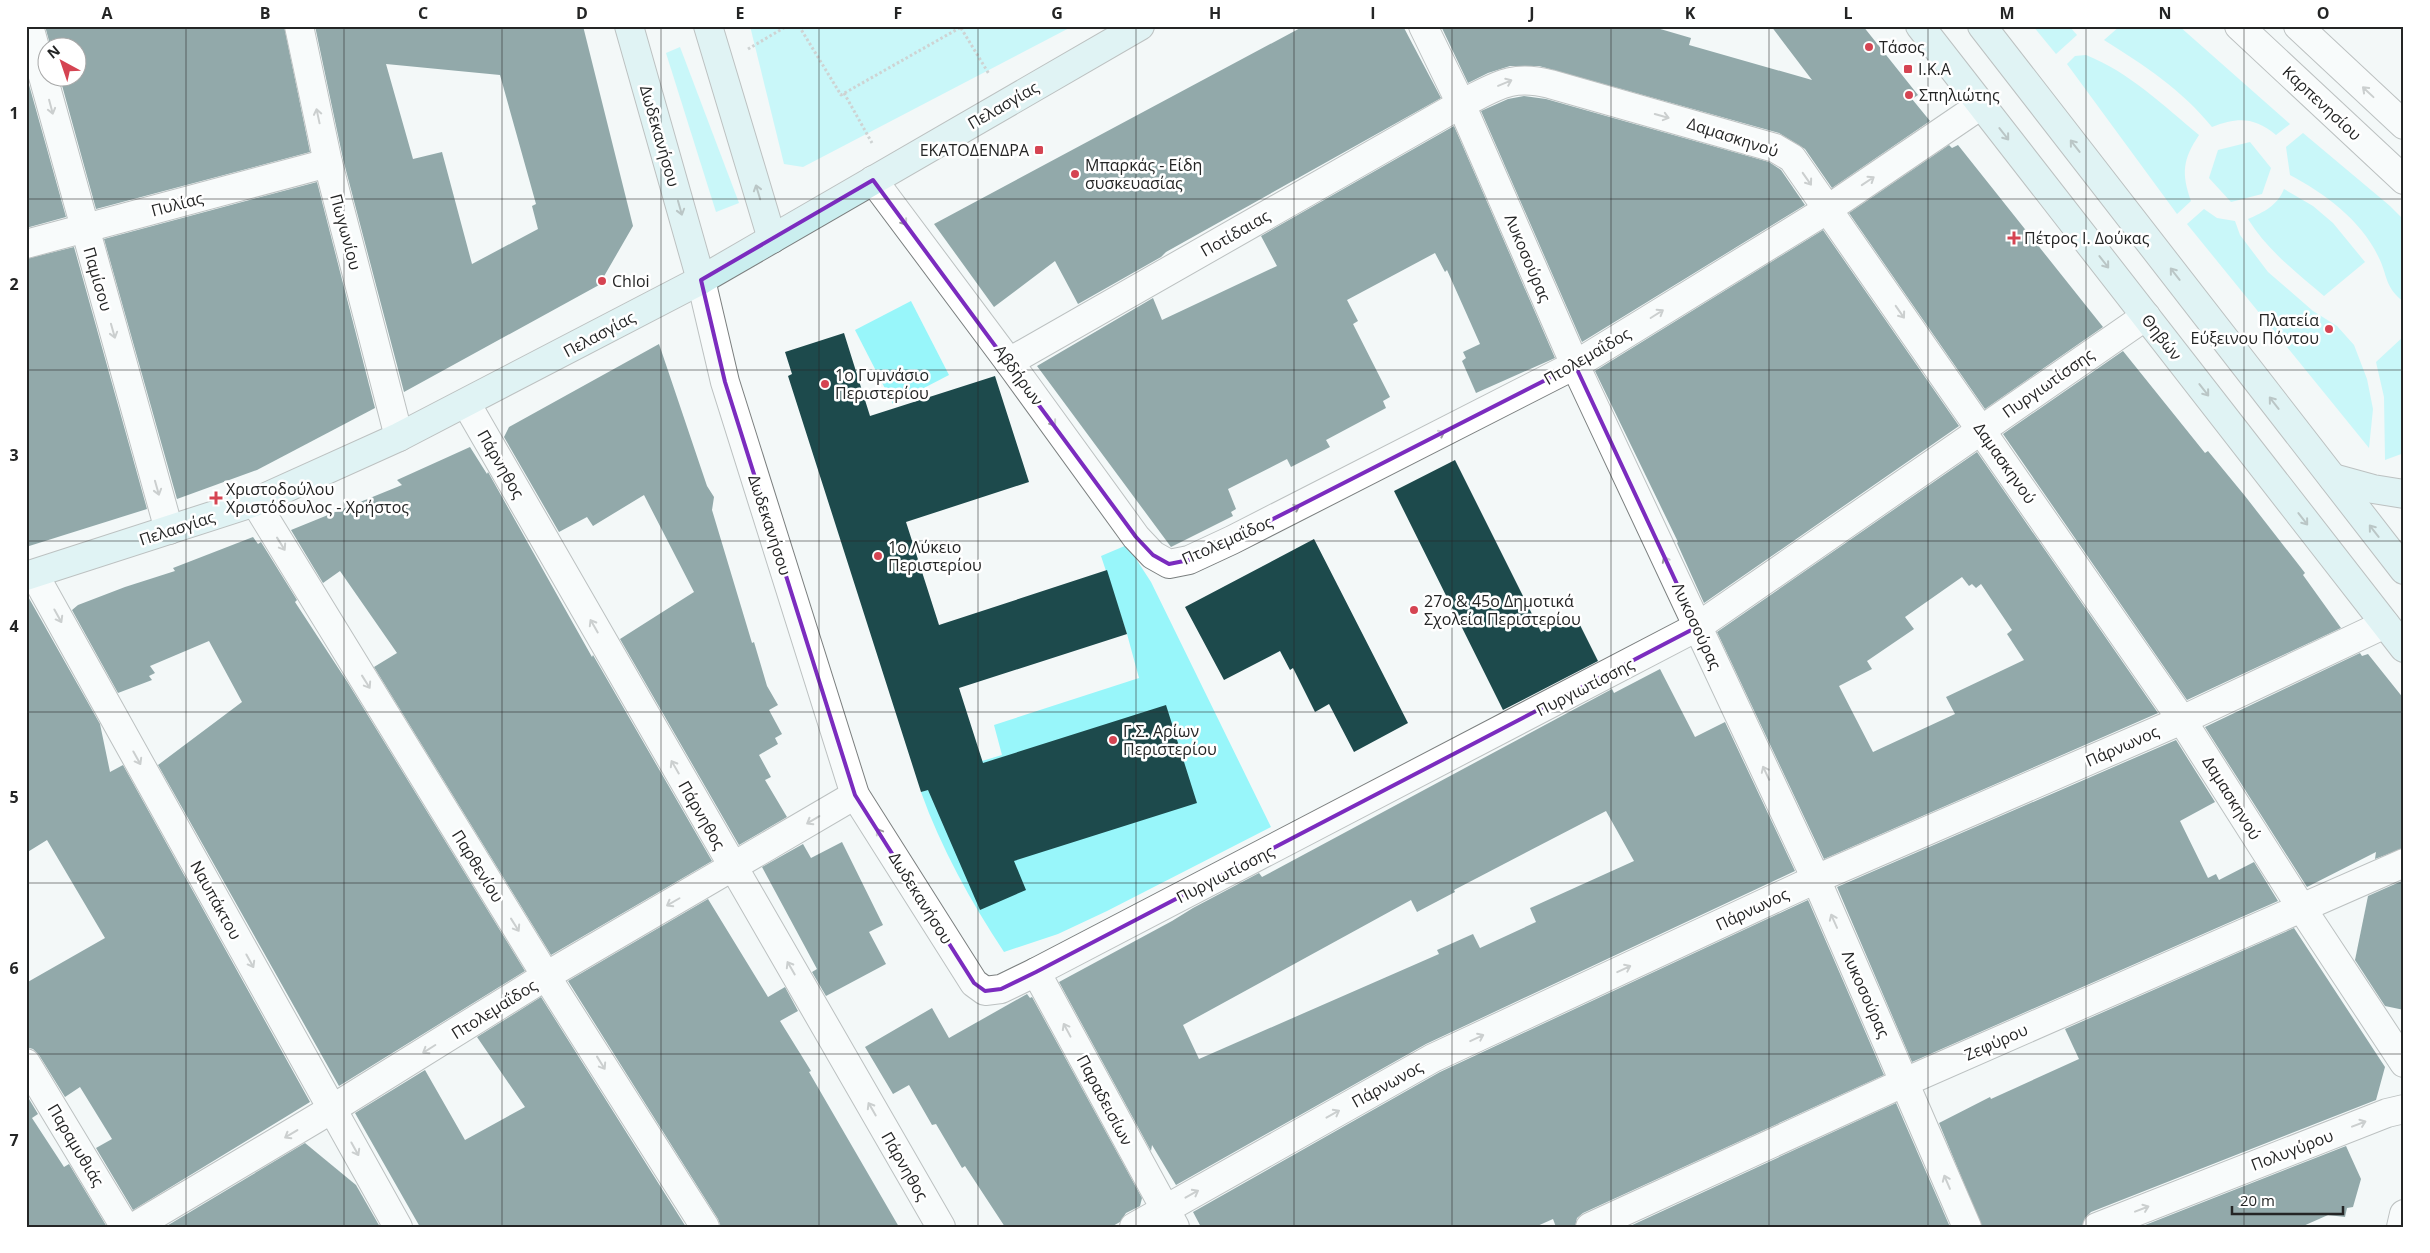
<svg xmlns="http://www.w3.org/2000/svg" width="2430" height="1253" viewBox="0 0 2430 1253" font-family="'Open Sans',sans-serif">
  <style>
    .green { fill: #98f6fa }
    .building { fill: #1d4a4c; fill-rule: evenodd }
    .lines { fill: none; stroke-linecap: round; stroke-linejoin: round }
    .street-casing { stroke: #7b7f7f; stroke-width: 30 }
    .secondary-casing { stroke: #7b7f7f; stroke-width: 30 }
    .path { stroke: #a2a6a6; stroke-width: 3; stroke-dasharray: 2.5 2.5; stroke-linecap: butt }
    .street { stroke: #fff; stroke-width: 28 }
    .secondary { stroke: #caeeef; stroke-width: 28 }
    .oneway { stroke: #9c9d9d }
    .oneway2 { stroke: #778a8a }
    .marked { fill: none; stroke: #7b2cbf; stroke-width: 4; stroke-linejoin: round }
    .grid { fill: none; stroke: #242525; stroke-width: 1; stroke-opacity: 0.55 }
    .poi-dot { fill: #d54452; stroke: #fff; stroke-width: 2 }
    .labels { text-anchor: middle; stroke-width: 5; stroke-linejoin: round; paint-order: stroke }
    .poi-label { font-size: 16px; fill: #242525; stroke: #fff; text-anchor: start }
    .street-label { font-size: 16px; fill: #242525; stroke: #fff }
    .neatline { fill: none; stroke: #242525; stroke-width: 2 }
    .grid-label { font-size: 16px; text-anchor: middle; font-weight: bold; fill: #242525 }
  </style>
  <rect width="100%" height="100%" fill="#f3f8f8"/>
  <!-- green -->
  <g class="green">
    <path d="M750,26H1073L803,167L784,164Z"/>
    <path d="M2033,26H2069L2077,35L2056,54Z"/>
    <path d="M2120,26H2179L2290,124L2276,135C2254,117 2238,117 2212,127C2182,90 2144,65 2104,40Z"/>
    <path d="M680,47L739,203L716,212L666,53Z"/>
    <path d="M2086,55C2129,72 2164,106 2199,135C2183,159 2181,173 2191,201L2177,214L2067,64L2075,56Z"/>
    <path d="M2303,133L2390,206L2404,220V302C2384,287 2388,275 2378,256C2361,220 2324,193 2290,175L2286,147Z"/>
    <path d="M2250,142L2271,168L2262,194L2231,202L2209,178L2218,150Z"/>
    <path d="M2284,189L2313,206L2333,223L2365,262L2324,296C2296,272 2268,251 2248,219C2264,212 2277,206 2284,189Z"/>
    <path d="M2204,209L2217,218L2235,221L2240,235L2268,272L2313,311L2337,326L2354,345L2367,379L2373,409L2369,448L2187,224Z"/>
    <path d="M911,301L949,375L893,404L855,330Z"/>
    <path d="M2404,336V453L2385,460L2384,397L2376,362Z"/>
    <path d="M1127,545L1151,582L1271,827L1107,911L1058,934L1004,952C971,902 941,848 921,792L982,761L1002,755L994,725L1139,678L1127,634L1101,556Z"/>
  </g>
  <!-- building -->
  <g class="building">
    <path d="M45,26H284L310,152L96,209L60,78H78V48H51Z"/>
    <path d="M315,26H583L633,226L599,285L404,392L343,159ZM386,64L500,75L536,204L532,206L538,229L472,264L442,152L413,159Z"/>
    <path d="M1304,26H1403L1441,98L1166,252L1161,257L1078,304L1055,261L994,307L934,224Z"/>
    <path d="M1441,26H1650L1691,38L1689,45L1812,80L1771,26H1863L1918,95L1912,99L1930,121L1832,188L1805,149L1779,133L1539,66H1510L1488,73L1468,83Z"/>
    <path d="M26,74L66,217L26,228Z"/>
    <path d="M1524,96L1546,99L1769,162L1781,170L1805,205L1582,342L1481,111L1508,99Z"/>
    <path d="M1454,126L1555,358L1476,393L1462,361L1466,358L1463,352L1480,344L1447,270L1445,272L1435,253L1347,300L1358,321L1353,324L1390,397L1383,401L1386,408L1326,440L1330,447L1291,467L1287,459L1228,489L1236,509L1231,512L1233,516L1171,547L1037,366L1153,298L1162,320L1277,266L1261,236Z"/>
    <path d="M1949,145L1952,148L1958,145L2103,327L1985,409L1849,213Z"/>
    <path d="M317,182L375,408L257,470L177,499L104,239Z"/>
    <path d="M1823,230L1959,426L1704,603L1677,543L1678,542L1595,371Z"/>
    <path d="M74,247L147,509L26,547V259Z"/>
    <path d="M844,333L870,416L995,376L1029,482L906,522L939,625L1107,570L1127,634L959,688L983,763L1166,705L1197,803L1014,861L1026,890L980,910L928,790L921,792L788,376L792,374L785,352Z"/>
    <path d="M659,344L707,486L714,497L712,510L752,643L754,642L767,686L778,705L769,710L782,734L775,738L778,744L759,755L771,777L765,780L787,817L739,845L620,639L694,592L644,495L593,526L587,517L559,532L504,437L509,427Z"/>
    <path d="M2123,351L2205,453L2208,451L2245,496L2305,573L2303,575L2341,628L2187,700L2003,434Z"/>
    <path d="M470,447L487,474L488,472L592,657L593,655L712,861L551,955L374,667L397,653L340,571L323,583L291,530L402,485L397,480Z"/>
    <path d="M1977,452L2158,713L1824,859L1717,632ZM1962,577L1969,586L1972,584L1976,588L1981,584L2012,630L2007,634L2024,660L1946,697L1955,714L1873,752L1839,686L1872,669L1867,661L1914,629L1905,617Z"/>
    <path d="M1455,460L1541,632L1575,615L1598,661L1503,710L1394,491Z"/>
    <path d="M253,537L258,544L261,542L297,600L295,602L348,683L525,971L339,1086L158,765L242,702L209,641L150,666L155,673L149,676L152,680L118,693L72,610L78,605L125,587L175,571L173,568Z"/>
    <path d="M1314,539L1408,723L1354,752L1329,704L1315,712L1293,668L1290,670L1280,651L1224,680L1185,607Z"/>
    <path d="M26,593L100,724L110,772L123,765L310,1102L133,1210L96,1148L112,1139L80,1087L65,1097L39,1055L33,1049L26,1047V983L105,938L47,840L26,853Z"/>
    <path d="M2360,653L2362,656L2368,654L2404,699V848L2375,859L2376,852L2307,887L2205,727Z"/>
    <path d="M1660,669L1695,737L1725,722L1795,871L1426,1044L1176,1185L1152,1145L1151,1151L1059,982L1172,921L1193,908L1259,873L1262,877L1612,689L1614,693ZM1606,811L1634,861L1530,908L1536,922L1480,948L1473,934L1437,950L1439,954L1199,1059L1183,1025L1411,900L1417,912L1455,892L1454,890Z"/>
    <path d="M2176,740L2215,802L2180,821L2208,878L2216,874L2219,880L2254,862L2278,901L1912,1062L1837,887Z"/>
    <path d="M842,842L883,925L869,932L886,964L826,996L812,972L817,969L762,867L803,844L811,858Z"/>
    <path d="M2404,880V1010L2385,1006L2355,960L2368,896Z"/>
    <path d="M708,899L768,997L785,987L798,1011L780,1021L811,1071L809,1072L899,1227H721L718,1219L568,981Z"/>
    <path d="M1808,900L1884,1075L1583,1213L1577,1218L1575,1227H1556L1553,1219L1535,1227H1201L1193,1212L1440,1072Z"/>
    <path d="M2294,928L2385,1067L2376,1100L2091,1212L2085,1218L2082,1227H1982L1939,1123L1990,1097L1991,1099L2079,1059L2065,1029Z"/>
    <path d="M1027,994L1030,998L1032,997L1142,1198L1140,1206L1126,1213L1120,1222L1111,1227H1005L965,1166L962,1168L936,1124L932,1125L909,1085L893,1094L865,1047L932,1008L949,1038Z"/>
    <path d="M541,997L686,1227H420L355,1113L425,1070L465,1140L525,1107L477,1037Z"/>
    <path d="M26,1094L38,1114L32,1118L64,1167L69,1164L107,1227H26Z"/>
    <path d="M1896,1103L1950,1227H1628Z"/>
    <path d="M305,1143L356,1185L380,1227H165Z"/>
    <path d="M2346,1146L2361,1179L2353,1207L2347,1208L2345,1217L2328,1215L2301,1227H2140Z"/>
  </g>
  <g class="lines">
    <!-- street casing -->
    <g class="street-casing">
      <g id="street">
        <path d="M29,26L169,530"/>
        <path d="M299,26L328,163L399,437"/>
        <path d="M1423,26L1461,104L1575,365L1816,879L1967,1227"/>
        <path d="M2239,26L2404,180"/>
        <path d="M2298,26L2404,125"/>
        <path d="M873,180L1009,362L1136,537L1153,555L1169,564L1189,560L1232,540L1575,365L1828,209L1981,105"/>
        <path d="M26,244L328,163"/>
        <path d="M701,280L725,382L855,795L974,983L985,991L1001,989L1036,972L1697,627L2146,316"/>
        <path d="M1009,362L1461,104C1496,87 1510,74 1550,84L1775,148L1792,158L2182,720L2301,907L2404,1063"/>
        <path d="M466,403L941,1227"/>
        <path d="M255,502L546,976L705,1227"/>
        <path d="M34,574L398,1227"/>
        <path d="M1036,972L1175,1227"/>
        <path d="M26,1063L125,1227"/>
        <path d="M134,1227L332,1109L546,976L855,795"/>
        <path d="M1134,1227L1433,1058L1816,879L2182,720L2385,624"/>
        <path d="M1590,1227L1905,1082L2404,863"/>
        <path d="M2097,1227L2387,1113L2404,1109"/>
        <path d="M2401,1227L2404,1214"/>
      </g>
    </g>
    <!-- secondary casing -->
    <g class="secondary-casing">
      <g id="secondary">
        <path d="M629,26L701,280"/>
        <path d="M708,26L772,239"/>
        <path d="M1920,26L2404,648"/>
        <path d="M1982,26L2404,570"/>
        <path d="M2333,478L2373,489L2404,494"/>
        <path d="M26,576L255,502L399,437L701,280L1140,26"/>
      </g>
    </g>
    <!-- path -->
    <g class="path">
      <path d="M799,26L841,95L963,26"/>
      <path d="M961,28L989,74"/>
      <path d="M748,49L787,26"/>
      <path d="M844,93L872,143"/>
    </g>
    <!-- street -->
    <use href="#street" class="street"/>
    <!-- secondary -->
    <use href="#secondary" class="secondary"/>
  </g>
  <!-- one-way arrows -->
  <defs><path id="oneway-shaft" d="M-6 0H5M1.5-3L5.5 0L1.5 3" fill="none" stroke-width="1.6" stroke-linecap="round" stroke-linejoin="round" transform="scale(1.25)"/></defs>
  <g class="oneway">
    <use href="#oneway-shaft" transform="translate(1505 83) rotate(-23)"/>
    <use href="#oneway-shaft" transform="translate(2368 92) rotate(-137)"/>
    <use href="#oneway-shaft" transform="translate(51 107) rotate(75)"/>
    <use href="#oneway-shaft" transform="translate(318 116) rotate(-102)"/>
    <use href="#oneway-shaft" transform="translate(1662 116) rotate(16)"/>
    <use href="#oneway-shaft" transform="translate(1807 179) rotate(55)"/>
    <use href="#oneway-shaft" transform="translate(1868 181) rotate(-34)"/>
    <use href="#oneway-shaft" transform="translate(902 219) rotate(53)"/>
    <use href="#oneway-shaft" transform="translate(1900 312) rotate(55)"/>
    <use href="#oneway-shaft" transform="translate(1657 314) rotate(-32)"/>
    <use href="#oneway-shaft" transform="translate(113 331) rotate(74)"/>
    <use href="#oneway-shaft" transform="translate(1051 420) rotate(54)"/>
    <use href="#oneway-shaft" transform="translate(1438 435) rotate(-27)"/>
    <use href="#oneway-shaft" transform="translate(157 488) rotate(74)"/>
    <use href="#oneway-shaft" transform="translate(1293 509) rotate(-27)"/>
    <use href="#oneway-shaft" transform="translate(281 544) rotate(58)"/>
    <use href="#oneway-shaft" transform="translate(1667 563) rotate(-115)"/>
    <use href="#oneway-shaft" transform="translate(58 616) rotate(61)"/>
    <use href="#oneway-shaft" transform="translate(594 626) rotate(-120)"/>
    <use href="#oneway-shaft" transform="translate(366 682) rotate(58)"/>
    <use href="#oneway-shaft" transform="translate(137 758) rotate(61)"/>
    <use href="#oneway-shaft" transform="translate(675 767) rotate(-120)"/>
    <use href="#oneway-shaft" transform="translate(1766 773) rotate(-115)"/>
    <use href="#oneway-shaft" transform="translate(813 820) rotate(149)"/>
    <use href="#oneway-shaft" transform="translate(881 835) rotate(-122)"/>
    <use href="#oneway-shaft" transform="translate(673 902) rotate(150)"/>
    <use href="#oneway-shaft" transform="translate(1834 921) rotate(-114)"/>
    <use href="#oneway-shaft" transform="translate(515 925) rotate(58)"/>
    <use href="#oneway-shaft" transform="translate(250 961) rotate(61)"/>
    <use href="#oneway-shaft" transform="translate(791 968) rotate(-120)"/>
    <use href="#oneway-shaft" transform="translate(1624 969) rotate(-25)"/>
    <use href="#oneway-shaft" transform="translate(1067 1030) rotate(-118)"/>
    <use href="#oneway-shaft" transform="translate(1477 1038) rotate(-25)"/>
    <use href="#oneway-shaft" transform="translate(429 1049) rotate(148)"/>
    <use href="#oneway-shaft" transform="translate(601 1063) rotate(58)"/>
    <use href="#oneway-shaft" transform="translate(872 1109) rotate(-120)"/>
    <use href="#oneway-shaft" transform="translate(1333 1114) rotate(-29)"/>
    <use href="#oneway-shaft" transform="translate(2359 1124) rotate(-21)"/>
    <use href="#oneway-shaft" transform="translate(291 1134) rotate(149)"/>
    <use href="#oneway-shaft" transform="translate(355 1149) rotate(61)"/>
    <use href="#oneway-shaft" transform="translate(1947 1182) rotate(-113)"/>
    <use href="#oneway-shaft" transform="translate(1192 1194) rotate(-29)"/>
    <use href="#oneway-shaft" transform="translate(2142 1209) rotate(-21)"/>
  </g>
  <g class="oneway2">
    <use href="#oneway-shaft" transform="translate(2004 134) rotate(52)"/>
    <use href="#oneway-shaft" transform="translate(2075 146) rotate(-128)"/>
    <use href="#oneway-shaft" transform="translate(758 192) rotate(-107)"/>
    <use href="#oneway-shaft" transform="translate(680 208) rotate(74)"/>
    <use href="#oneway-shaft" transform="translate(2104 262) rotate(52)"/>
    <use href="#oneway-shaft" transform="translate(2175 274) rotate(-128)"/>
    <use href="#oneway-shaft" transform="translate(2204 390) rotate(52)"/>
    <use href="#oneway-shaft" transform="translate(2274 403) rotate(-128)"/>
    <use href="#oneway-shaft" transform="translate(2303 519) rotate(52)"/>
    <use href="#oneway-shaft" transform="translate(2374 531) rotate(-128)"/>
  </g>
  <!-- marked area -->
  <path d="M0 0H2430V1253H0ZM873,180L1136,537L1153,555L1169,564L1189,560L1232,540L1575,365L1697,627L1036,972L1001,989L985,991L974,983L855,795L725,382L701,280Z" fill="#f3f8f8" fill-opacity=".55" fill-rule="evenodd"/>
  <path class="marked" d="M873,180L1136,537L1153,555L1169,564L1189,560L1232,540L1575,365L1697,627L1036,972L1001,989L985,991L974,983L855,795L725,382L701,280Z"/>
  <!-- grid -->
  <path class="grid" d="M186,26V1227M344,26V1227M502,26V1227M661,26V1227M819,26V1227M978,26V1227M1136,26V1227M1294,26V1227M1452,26V1227M1611,26V1227M1769,26V1227M1928,26V1227M2086,26V1227M2244,26V1227M26,199H2404M26,370H2404M26,541H2404M26,712H2404M26,883H2404M26,1054H2404"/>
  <!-- markers -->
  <g class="poi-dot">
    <circle cx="1869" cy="47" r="5"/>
    <rect x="1903" y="64" width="10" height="10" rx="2.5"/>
    <circle cx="1909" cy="95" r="5"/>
    <rect x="1034" y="145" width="10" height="10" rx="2.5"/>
    <circle cx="1075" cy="174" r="5"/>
    <path d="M2011.5 230.5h5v5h5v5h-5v5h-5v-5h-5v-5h5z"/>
    <circle cx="602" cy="281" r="5"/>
    <circle cx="2329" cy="329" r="5"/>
    <circle cx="825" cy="384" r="5"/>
    <path d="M213.5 490.5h5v5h5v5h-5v5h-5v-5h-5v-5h5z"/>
    <circle cx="878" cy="556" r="5"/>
    <circle cx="1414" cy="610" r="5"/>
    <circle cx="1113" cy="740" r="5"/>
  </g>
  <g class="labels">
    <!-- poi labels -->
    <g class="poi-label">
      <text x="1879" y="53">Τάσος</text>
      <text x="1918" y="75">Ι.Κ.Α</text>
      <text x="1919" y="101">Σπηλιώτης</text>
      <text x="1029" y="156" text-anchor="end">ΕΚΑΤΟΔΕΝΔΡΑ</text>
      <text x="1085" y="171">Μπαρκάς - Είδη<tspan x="1085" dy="18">συσκευασίας</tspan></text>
      <text x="2024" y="244">Πέτρος Ι. Δούκας</text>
      <text x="612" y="287">Chloi</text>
      <text x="2319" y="326" text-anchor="end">Πλατεία<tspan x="2319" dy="18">Εύξεινου Πόντου</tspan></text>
      <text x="835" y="381">1ο Γυμνάσιο<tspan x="835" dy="18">Περιστερίου</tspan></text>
      <text x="226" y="495">Χριστοδούλου<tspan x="226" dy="18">Χριστόδουλος - Χρήστος</tspan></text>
      <text x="888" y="553">1ο Λύκειο<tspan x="888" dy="18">Περιστερίου</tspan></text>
      <text x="1424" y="607">27ο &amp; 45ο Δημοτικά<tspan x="1424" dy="18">Σχολεία Περιστερίου</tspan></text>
      <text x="1123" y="737">Γ.Σ. Αρίων<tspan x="1123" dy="18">Περιστερίου</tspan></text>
    </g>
    <!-- street labels -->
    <g class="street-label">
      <text transform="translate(2322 103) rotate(43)" y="6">Καρπενησίου</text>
      <text transform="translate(1003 105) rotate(-30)" y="6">Πελασγίας</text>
      <text transform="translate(660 136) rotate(74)" y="6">Δωδεκανήσου</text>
      <text transform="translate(1733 137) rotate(18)" y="6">Δαμασκηνού</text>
      <text transform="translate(177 204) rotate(-15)" y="6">Πυλίας</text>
      <text transform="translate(346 232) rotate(75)" y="6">Πωγωνίου</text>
      <text transform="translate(1235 233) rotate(-30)" y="6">Ποτίδαιας</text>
      <text transform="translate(1528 258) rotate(67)" y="6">Λυκοσούρας</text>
      <text transform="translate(98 279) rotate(74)" y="6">Παμίσου</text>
      <text transform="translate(599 334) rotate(-28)" y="6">Πελασγίας</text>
      <text transform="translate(2162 337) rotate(52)" y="6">Θηβών</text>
      <text transform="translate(1587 356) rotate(-30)" y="6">Πτολεμαΐδος</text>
      <text transform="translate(1019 375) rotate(54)" y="6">Αβδήρων</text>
      <text transform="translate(2048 383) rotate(-35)" y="6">Πυργιωτίσσης</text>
      <text transform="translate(2005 463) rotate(55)" y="6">Δαμασκηνού</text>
      <text transform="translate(501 464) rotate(60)" y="6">Πάρνηθος</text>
      <text transform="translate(770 525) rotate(72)" y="6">Δωδεκανήσου</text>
      <text transform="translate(177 528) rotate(-18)" y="6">Πελασγίας</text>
      <text transform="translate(1227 540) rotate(-24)" y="6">Πτολεμαΐδος</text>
      <text transform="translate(1697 626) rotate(65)" y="6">Λυκοσούρας</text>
      <text transform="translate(1585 687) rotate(-27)" y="6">Πυργιωτίσσης</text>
      <text transform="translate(2122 746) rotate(-24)" y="6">Πάρνωνος</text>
      <text transform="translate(2232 798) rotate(58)" y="6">Δαμασκηνού</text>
      <text transform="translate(702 815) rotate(60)" y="6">Πάρνηθος</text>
      <text transform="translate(478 866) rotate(58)" y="6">Παρθενίου</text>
      <text transform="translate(1225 874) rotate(-27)" y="6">Πυργιωτίσσης</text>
      <text transform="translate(921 898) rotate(58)" y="6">Δωδεκανήσου</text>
      <text transform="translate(216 900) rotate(61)" y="6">Ναυπάκτου</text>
      <text transform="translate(1752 909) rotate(-25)" y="6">Πάρνωνος</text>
      <text transform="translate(1866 994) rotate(66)" y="6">Λυκοσούρας</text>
      <text transform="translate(494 1009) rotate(-32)" y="6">Πτολεμαΐδος</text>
      <text transform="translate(1996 1042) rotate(-24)" y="6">Ζεφύρου</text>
      <text transform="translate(1387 1084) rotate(-29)" y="6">Πάρνωνος</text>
      <text transform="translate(1105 1100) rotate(62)" y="6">Παραδεισίων</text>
      <text transform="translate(76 1145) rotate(59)" y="6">Παραμυθιάς</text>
      <text transform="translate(2292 1150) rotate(-21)" y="6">Πολυγύρου</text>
      <text transform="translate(905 1166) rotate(60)" y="6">Πάρνηθος</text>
    </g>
  </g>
  <!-- border -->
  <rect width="2430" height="1253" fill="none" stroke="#ffffff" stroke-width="55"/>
  <!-- north arrow -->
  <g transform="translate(62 62) rotate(320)"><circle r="24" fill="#ffffff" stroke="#a7a8a8"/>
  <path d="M0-4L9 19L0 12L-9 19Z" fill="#d54452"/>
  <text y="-8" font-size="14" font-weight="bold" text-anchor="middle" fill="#242525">N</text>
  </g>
  <!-- scale -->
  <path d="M2232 1206v8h111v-8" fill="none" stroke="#242525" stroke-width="2.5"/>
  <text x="2240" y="1206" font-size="15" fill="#242525" stroke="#ffffff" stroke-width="4" paint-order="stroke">20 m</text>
  <rect x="28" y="28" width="2374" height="1198" class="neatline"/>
  <g class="grid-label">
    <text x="107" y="19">A</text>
    <text x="265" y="19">B</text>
    <text x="423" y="19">C</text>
    <text x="582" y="19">D</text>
    <text x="740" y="19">E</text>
    <text x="898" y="19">F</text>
    <text x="1057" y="19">G</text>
    <text x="1215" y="19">H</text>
    <text x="1373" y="19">I</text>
    <text x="1532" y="19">J</text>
    <text x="1690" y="19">K</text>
    <text x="1848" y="19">L</text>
    <text x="2007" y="19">M</text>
    <text x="2165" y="19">N</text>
    <text x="2323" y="19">O</text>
    <text x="14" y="119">1</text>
    <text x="14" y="290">2</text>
    <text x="14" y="461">3</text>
    <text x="14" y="632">4</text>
    <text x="14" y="803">5</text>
    <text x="14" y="974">6</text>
    <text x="14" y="1146">7</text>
  </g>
</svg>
